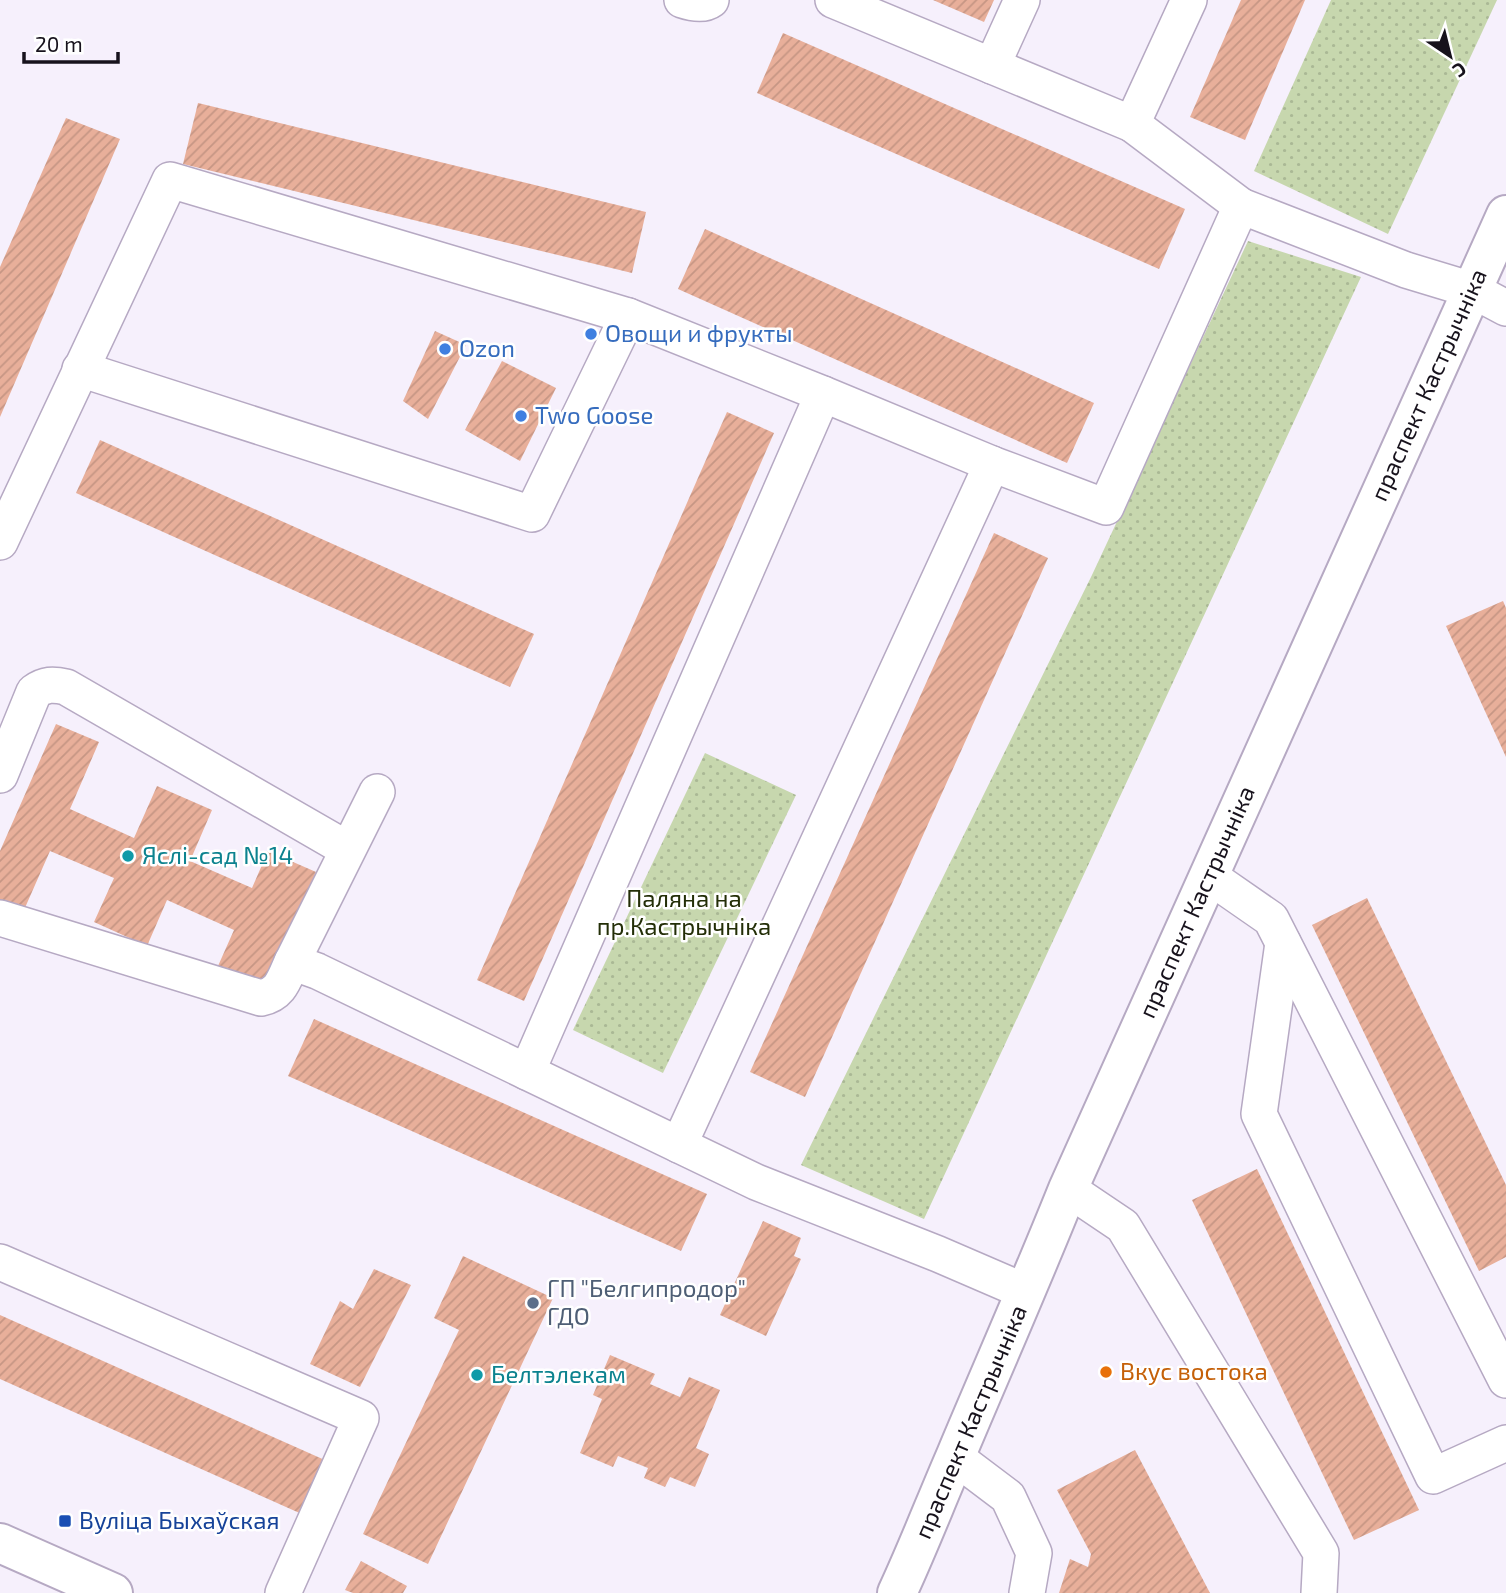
<svg xmlns="http://www.w3.org/2000/svg" width="1506" height="1593" viewBox="0 0 1506 1593" font-family="'Exo 2',sans-serif">
  <style>
    .grass { fill: url(#grass-dots) }
    .building { fill: url(#building-hatch) }
    .lines { fill: none; stroke-linecap: round; stroke-linejoin: round }
    .minor-casing { stroke: #b6a9c3; stroke-width: 38 }
    .major-casing { stroke: #b6a9c3; stroke-width: 42 }
    .minor { stroke: #fff; stroke-width: 35 }
    .major { stroke: #fff; stroke-width: 38 }
    .shop-dot { fill: #3f7fe0; stroke: #fff; stroke-width: 2.5 }
    .culture-dot { fill: #0f9aa8; stroke: #fff; stroke-width: 2.5 }
    .service-dot { fill: #5c6f8a; stroke: #fff; stroke-width: 2.5 }
    .food-dot { fill: #e8710a; stroke: #fff; stroke-width: 2.5 }
    .transit-dot { fill: #1a4fb4; stroke: #fff; stroke-width: 2.5 }
    .labels { text-anchor: middle; stroke-width: 5; stroke-linejoin: round; paint-order: stroke }
    .shop-label { font-size: 24px; fill: #366cbe; stroke: #fff; text-anchor: start }
    .street-label { font-size: 24px; fill: #17121c; stroke: #fff }
    .culture-label { font-size: 24px; fill: #0d838f; stroke: #fff; text-anchor: start }
    .park-label { font-size: 24px; fill: #232e07; stroke: #fff }
    .service-label { font-size: 24px; fill: #4e5e75; stroke: #fff; text-anchor: start }
    .food-label { font-size: 24px; fill: #c56008; stroke: #fff; text-anchor: start }
    .transit-label { font-size: 24px; fill: #164399; stroke: #fff; text-anchor: start }
  </style>
  <defs>
    <pattern id="grass-dots" width="8" height="8" patternUnits="userSpaceOnUse" patternTransform="scale(1.75)"><rect width="8" height="8" fill="#c7d7ae"/><path d="M2 2h.1M6 6h.1" fill="none" stroke="#aab895" stroke-width="1.8" stroke-linecap="round"/></pattern>
    <pattern id="building-hatch" width="6" height="6" patternUnits="userSpaceOnUse" patternTransform="scale(1.75)"><rect width="6" height="6" fill="#e8af9a"/><path d="M-1 1l2-2M0 6l6-6M5 7l2-2" fill="none" stroke="#c69684"/></pattern>
  </defs>
  <rect width="100%" height="100%" fill="#f6f0fc"/>
  <!-- grass -->
  <g class="grass">
    <path d="M1331,0H1497L1388,234L1254,171Z"/>
    <path d="M1248,241L1361,277L924,1219L801,1165L1092,575Z"/>
    <path d="M705,753L796,795L663,1073L573,1030Z"/>
  </g>
  <!-- building -->
  <g class="building">
    <path d="M933,0H994L984,22Z"/>
    <path d="M1241,0H1305L1245,140L1190,117Z"/>
    <path d="M783,33L1185,209L1159,269L757,93Z"/>
    <path d="M198,103L646,212L632,273L183,164Z"/>
    <path d="M66,118L120,139L0,417V267Z"/>
    <path d="M705,229L1094,403L1067,463L678,289Z"/>
    <path d="M435,331L466,345L428,419L403,401Z"/>
    <path d="M502,361L556,388L520,461L465,430Z"/>
    <path d="M727,412L774,433L524,1001L477,980Z"/>
    <path d="M100,440L534,634L510,687L76,493Z"/>
    <path d="M994,533L1048,558L805,1097L750,1072Z"/>
    <path d="M1503,601L1506,608V757L1446,626Z"/>
    <path d="M56,724L99,742L70,809L134,838L157,786L212,810L190,861L252,888L268,851L316,872L265,987L218,966L234,930L167,900L147,946L94,922L114,878L50,851L24,910L0,900V851Z"/>
    <path d="M1367,898L1506,1185V1257L1479,1271L1312,925Z"/>
    <path d="M314,1019L707,1194L681,1251L288,1076Z"/>
    <path d="M1257,1169L1419,1510L1354,1540L1192,1200Z"/>
    <path d="M763,1221L801,1238L794,1256L801,1259L766,1336L720,1315Z"/>
    <path d="M463,1256L553,1298L428,1564L363,1534L459,1330L434,1318Z"/>
    <path d="M374,1269L411,1285L360,1387L310,1364L340,1301L353,1309Z"/>
    <path d="M0,1315L327,1461L304,1515L0,1379Z"/>
    <path d="M610,1355L655,1374L650,1384L680,1397L689,1377L720,1390L696,1448L709,1454L695,1487L670,1477L665,1487L644,1478L648,1468L618,1456L613,1467L580,1453L602,1399L593,1395Z"/>
    <path d="M1135,1450L1210,1593H1059L1070,1559L1088,1567L1091,1554L1057,1490Z"/>
    <path d="M361,1561L407,1586L403,1593H353L345,1590Z"/>
  </g>
  <g class="lines">
    <!-- minor casing -->
    <g class="minor-casing">
      <g id="minor">
        <path d="M682,0C691,3 703,6 711,0"/>
        <path d="M833,0L1132,124"/>
        <path d="M1189,0L1132,124L1241,206"/>
        <path d="M992,66L1022,0"/>
        <path d="M80,369L532,514L628,316"/>
        <path d="M0,542L170,180L628,316L823,394L992,464L1106,507L1241,206L1406,270L1472,290L1506,308"/>
        <path d="M0,775L34,692C45,684 53,684 66,687L347,849"/>
        <path d="M1209,876L1271,919L1506,1380"/>
        <path d="M0,918L261,998C281,994 284,979 292,962L317,971L756,1182L938,1254L1026,1292"/>
        <path d="M1283,943L1259,1114L1433,1476L1506,1443"/>
        <path d="M292,962L377,792"/>
        <path d="M527,1072L823,394"/>
        <path d="M679,1145L992,464"/>
        <path d="M1068,1189L1123,1226L1321,1553L1319,1593"/>
        <path d="M0,1262L361,1418L283,1593"/>
        <path d="M955,1457L1008,1497L1034,1553L1027,1593"/>
      </g>
    </g>
    <!-- major casing -->
    <g class="major-casing">
      <g id="major">
        <path d="M0,1543L113,1593"/>
        <path d="M897,1593C918,1548 936,1501 956,1455C993,1367 1032,1279 1068,1189L1506,215"/>
      </g>
    </g>
    <!-- minor -->
    <use href="#minor" class="minor"/>
    <!-- major -->
    <use href="#major" class="major"/>
  </g>
  <!-- markers -->
  <g class="shop-dot">
    <circle cx="591" cy="334" r="7"/>
    <circle cx="445" cy="349" r="7"/>
    <circle cx="521" cy="416" r="7"/>
  </g>
  <g class="culture-dot">
    <circle cx="128" cy="856" r="7"/>
    <circle cx="477" cy="1375" r="7"/>
  </g>
  <circle class="service-dot" cx="533" cy="1303" r="7"/>
  <circle class="food-dot" cx="1106" cy="1372" r="7"/>
  <rect class="transit-dot" x="58" y="1514" width="14" height="14" rx="3.5"/>
  <g class="labels">
    <!-- shop labels -->
    <g class="shop-label">
      <text x="605" y="342">Овощи и фрукты</text>
      <text x="459" y="357">Ozon</text>
      <text x="535" y="424">Two Goose</text>
    </g>
    <!-- street labels -->
    <g class="street-label">
      <text transform="translate(1429 385) rotate(-66)" y="8">праспект Кастрычніка</text>
      <text transform="translate(1197 902) rotate(-66)" y="8">праспект Кастрычніка</text>
      <text transform="translate(971 1422) rotate(-67)" y="8">праспект Кастрычніка</text>
    </g>
    <!-- culture labels -->
    <g class="culture-label">
      <text x="142" y="864">Яслі-сад №14</text>
      <text x="491" y="1383">Белтэлекам</text>
    </g>
    <!-- park labels -->
    <g class="park-label">
      <text x="684" y="907">Паляна на<tspan x="684" dy="28">пр.Кастрычніка</tspan></text>
    </g>
    <!-- service labels -->
    <g class="service-label">
      <text x="547" y="1297">ГП "Белгипродор"<tspan x="547" dy="28">ГДО</tspan></text>
    </g>
    <!-- food labels -->
    <g class="food-label">
      <text x="1120" y="1380">Вкус востока</text>
    </g>
    <!-- transit labels -->
    <g class="transit-label">
      <text x="79" y="1529">Вуліца Быхаўская</text>
    </g>
  </g>
  <!-- north arrow -->
  <g transform="translate(1450 56) rotate(145)" stroke="#ffffff" stroke-width="5" paint-order="stroke">
  <path d="M0-5L12 26L0 18L-12 26Z" fill="#17121c"/>
  <text y="-10" font-size="19" font-weight="bold" text-anchor="middle" fill="#17121c">С</text>
  </g>
  <!-- scale -->
  <path d="M24 52v10h94v-10" fill="none" stroke="#17121c" stroke-width="3.5"/>
  <text x="35" y="52" font-size="21" fill="#17121c" stroke="#ffffff" stroke-width="5" paint-order="stroke">20 m</text>
</svg>
